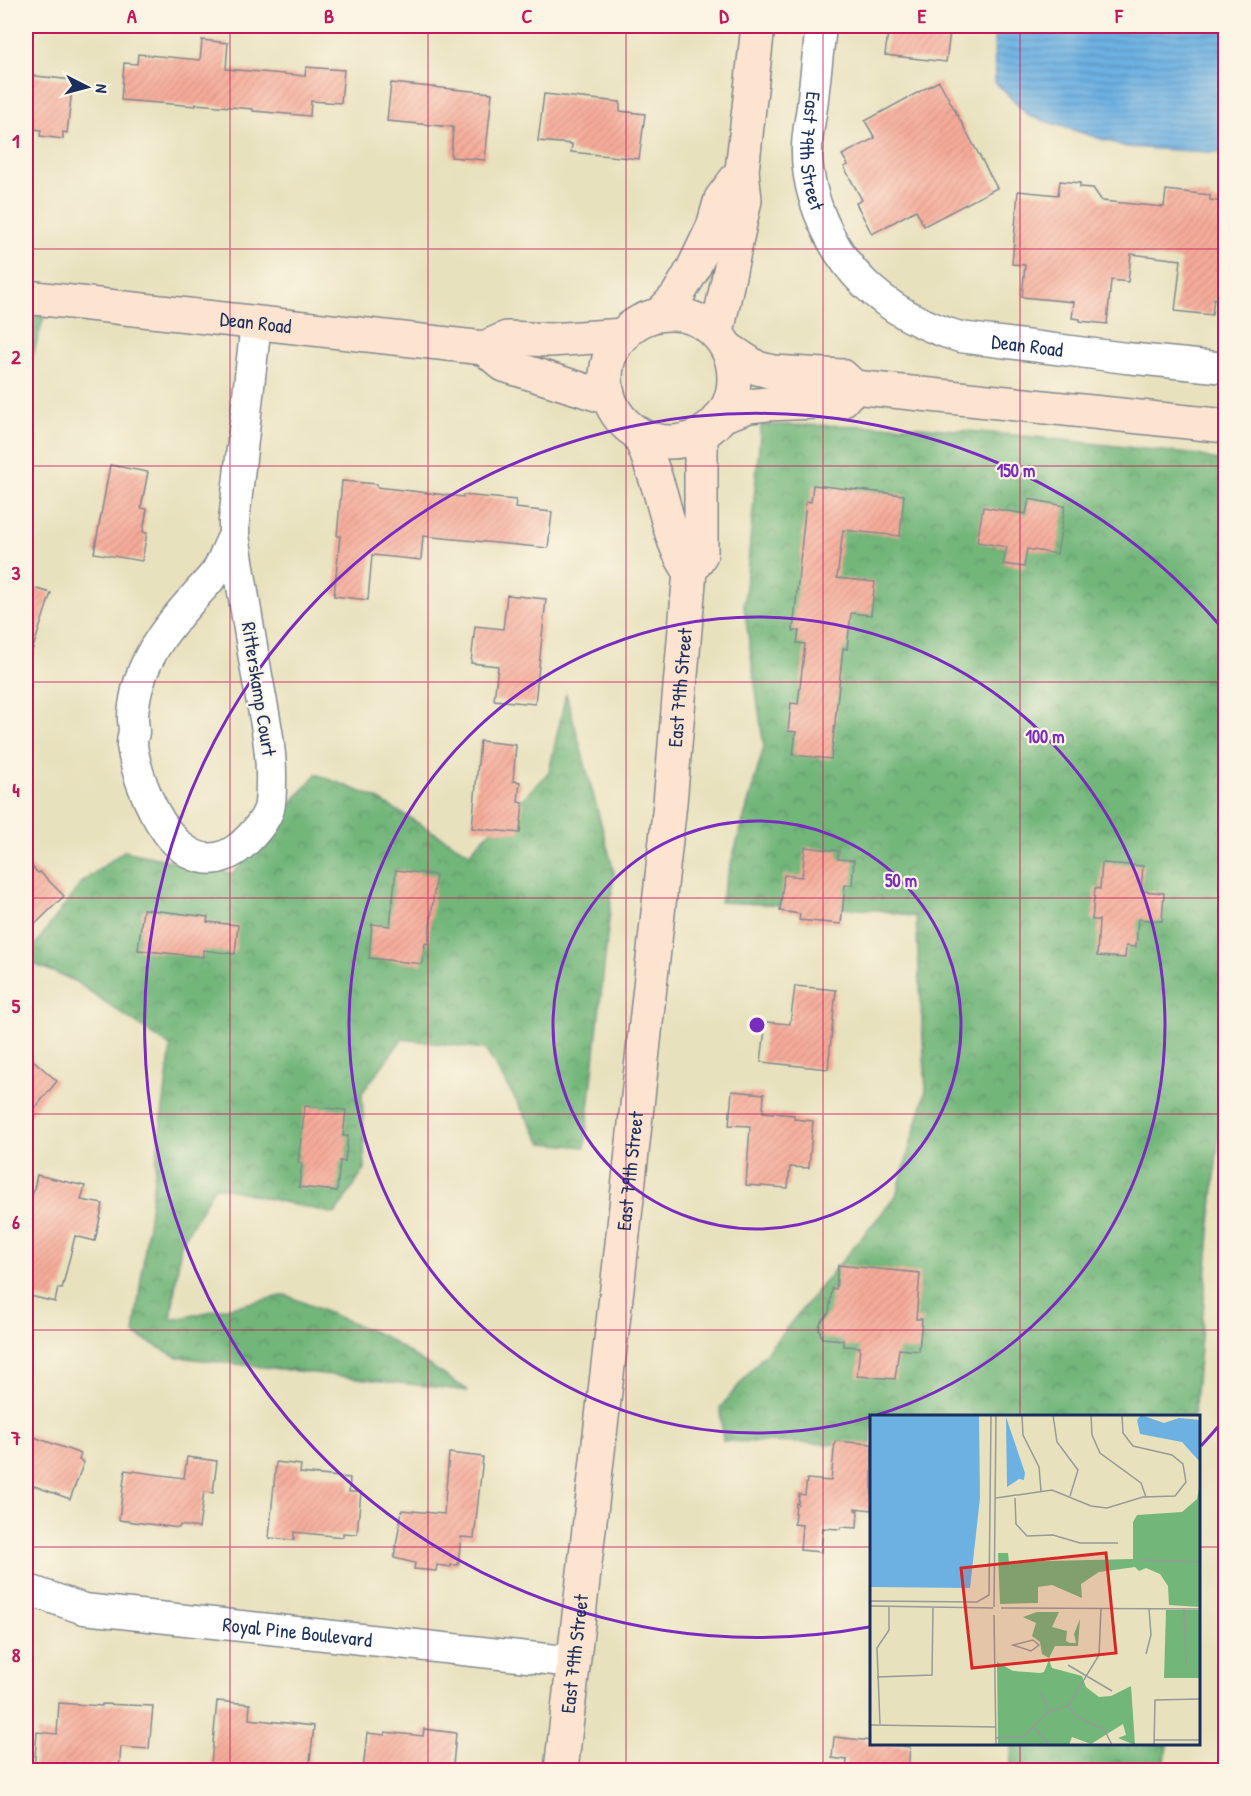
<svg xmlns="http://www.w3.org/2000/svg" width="1251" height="1796" viewBox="0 0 1251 1796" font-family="'Patrick Hand',sans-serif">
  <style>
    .forest { fill: url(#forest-crowns); stroke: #46726c; stroke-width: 1.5 }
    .water { fill: url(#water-rules); stroke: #4470a0; stroke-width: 1.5 }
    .building { fill: url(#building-hatch) }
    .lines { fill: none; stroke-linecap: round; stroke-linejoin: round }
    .street-casing { stroke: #82888e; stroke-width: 33 }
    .secondary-casing { stroke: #82888e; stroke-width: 36 }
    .street { stroke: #fff; stroke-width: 30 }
    .secondary { stroke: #fde4d1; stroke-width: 33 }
    .grid { fill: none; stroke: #c2185b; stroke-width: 1.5; stroke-opacity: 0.55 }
    .ring { fill: none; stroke: #7b2cbf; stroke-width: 3 }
    .labels { text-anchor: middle; stroke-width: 4.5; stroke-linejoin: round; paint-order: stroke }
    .street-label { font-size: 20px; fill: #1b2f5e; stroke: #fcf5e5 }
    .inset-road { fill: none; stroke: #969a98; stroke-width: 1.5 }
    .view { fill: #d62828; fill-opacity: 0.15; stroke: #d62828; stroke-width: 3 }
    .inset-edge { fill: none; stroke: #1b2f5e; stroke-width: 3 }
    .centre { fill: #7b2cbf; stroke: #fcf5e5; stroke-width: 3 }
    .ring-label { font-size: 18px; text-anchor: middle; font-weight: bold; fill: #7b2cbf; stroke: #fcf5e5; stroke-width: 4.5; stroke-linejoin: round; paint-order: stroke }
    .neatline { fill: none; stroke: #c2185b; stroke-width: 2 }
    .grid-label { font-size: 20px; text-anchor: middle; font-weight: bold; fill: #c2185b }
  </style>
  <defs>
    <pattern id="forest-crowns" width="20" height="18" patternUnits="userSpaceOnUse" patternTransform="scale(1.5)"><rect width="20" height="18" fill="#72b67a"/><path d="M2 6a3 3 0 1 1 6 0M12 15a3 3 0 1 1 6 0" fill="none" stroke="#5d9467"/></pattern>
    <pattern id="water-rules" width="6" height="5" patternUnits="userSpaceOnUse" patternTransform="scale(1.5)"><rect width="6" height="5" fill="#6db1e2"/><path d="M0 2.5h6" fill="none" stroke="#5990ba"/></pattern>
    <pattern id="building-hatch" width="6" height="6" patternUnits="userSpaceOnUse" patternTransform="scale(1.5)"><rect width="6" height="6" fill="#f6ab99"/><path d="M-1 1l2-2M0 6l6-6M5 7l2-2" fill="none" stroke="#d29386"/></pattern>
  </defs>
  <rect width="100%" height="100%" fill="#fcf5e5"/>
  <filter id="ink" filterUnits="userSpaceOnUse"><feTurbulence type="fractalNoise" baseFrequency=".0167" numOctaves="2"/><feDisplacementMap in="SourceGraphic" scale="12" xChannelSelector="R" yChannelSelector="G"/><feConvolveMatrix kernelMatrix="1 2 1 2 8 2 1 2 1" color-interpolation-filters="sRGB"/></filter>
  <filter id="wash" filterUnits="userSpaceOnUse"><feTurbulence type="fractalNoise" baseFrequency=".008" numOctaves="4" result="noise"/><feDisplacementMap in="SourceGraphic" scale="24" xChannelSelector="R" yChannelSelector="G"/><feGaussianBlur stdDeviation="1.35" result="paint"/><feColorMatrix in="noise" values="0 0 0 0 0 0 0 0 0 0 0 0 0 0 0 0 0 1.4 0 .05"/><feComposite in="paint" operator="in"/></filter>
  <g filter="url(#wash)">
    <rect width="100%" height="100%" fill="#e8e1be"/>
    <!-- forest -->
    <g class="forest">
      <path d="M26,315L44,317L26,378Z"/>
      <path d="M761,425L909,426L1025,436L1199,455L1225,463L1226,1050L1194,1416H872L871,1445L723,1441L720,1408L896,1196L926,1090L916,917L879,910L720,902L764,747L744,606Z"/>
      <path d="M566,693L614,872L585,1147L542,1143L485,1049L402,1039L362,1093L365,1169L335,1214L215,1186L181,1244L171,1320L286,1295L383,1336L469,1391L177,1357L134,1334L171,1047L73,980L26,961V957L82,882L124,851L233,874L316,774L374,797L469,853L549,772Z"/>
      <path d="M1012,1744H1167L1164,1770H1010Z"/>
    </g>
    <!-- water -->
    <path class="water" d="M994,26H1225V153L1127,147L1029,116L995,82Z"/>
    <g id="blocks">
      <!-- building -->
      <g class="building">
        <path d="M889,26H945L944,31L950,32L946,62L885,55Z"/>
        <path d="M202,40L228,43L226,69L305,76L306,67L344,70L341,103L311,101L310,116L253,111V109L196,104V106L121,100L124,63L137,64L138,54L200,60Z"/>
        <path d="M26,75L73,80L67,133L63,132V139L40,136L41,130L26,128Z"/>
        <path d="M939,81L997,188L924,226L916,210L872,234L856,203L862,200L844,167L848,165L842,155L875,138L865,121Z"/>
        <path d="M391,83L492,93L485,160L451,157L453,127L387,121Z"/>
        <path d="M544,94L620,102V111L645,114L639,159L571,152L572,144L538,141Z"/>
        <path d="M1060,181L1080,183V187L1093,188L1102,201L1164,207L1166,190L1210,195V200L1226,202V300L1214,298L1212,315L1175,311L1181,260L1131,254L1128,282L1111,280L1107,324L1080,321V319L1072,318L1074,302L1022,297L1025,265L1012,264L1018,191L1058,195Z"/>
        <path d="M110,465L148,472L141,508L147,509L143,532L147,533L142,561L94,553Z"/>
        <path d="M342,481L377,484V487L463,497V495L516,500L515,508L552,512L548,548L423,536L421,560L372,555L368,600L334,596L340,536H337Z"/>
        <path d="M813,485L904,495L900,536L843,530L837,578L875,582L871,615L851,613L847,649L843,648L831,759L793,755L796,732L788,731L791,703L798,704L805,644L797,643L799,631H793L806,501L811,502Z"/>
        <path d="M1029,499L1065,506L1057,554L1027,549L1024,567L1003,564L1007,547L977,542L983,507L1026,514Z"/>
        <path d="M26,586L51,593L30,657L26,656Z"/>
        <path d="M507,595L546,599L535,704L494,700L498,666L471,663L475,626L503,629Z"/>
        <path d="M480,741L516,745L513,781L520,782L518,802L523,803L520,833L472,828Z"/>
        <path d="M805,847L839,851L838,859L854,860L852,885H845L841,924L799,920L800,914L780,911L784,875L802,877Z"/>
        <path d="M26,860L38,873L40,872L64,896L26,933Z"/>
        <path d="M1102,863L1143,866L1141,891L1164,893L1162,921L1138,919L1136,947L1126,946L1125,958L1097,956L1099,920H1092L1095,888L1100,889Z"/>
        <path d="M396,870L436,875L428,944L425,943L422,964L369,958L372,924L390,926Z"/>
        <path d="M143,909L208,917L207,922L238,925L235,954L203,950V957L138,950Z"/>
        <path d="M795,986L836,990L828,1069L761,1062L766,1022L790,1024Z"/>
        <path d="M26,1054L57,1081L26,1119Z"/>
        <path d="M732,1091L764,1094L763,1112L794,1115V1119L813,1121L809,1168L790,1167L788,1188L746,1185L750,1126L729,1125Z"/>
        <path d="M305,1106L346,1110L343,1136H348L345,1162L340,1161L337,1191L299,1187L302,1163H298Z"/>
        <path d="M37,1175L85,1186L81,1200L103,1204L95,1241L75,1236L62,1289L58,1288L55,1302L26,1295V1260L30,1240L26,1239L32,1210H29Z"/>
        <path d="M838,1265L920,1273L916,1319H922L919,1351L899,1349L895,1379L857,1376L860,1347L843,1346V1340L822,1338L819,1329L820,1323L829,1313L832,1289H836Z"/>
        <path d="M26,1434L81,1454L79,1460L84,1462L70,1499L26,1483Z"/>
        <path d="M835,1441L872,1444V1510L855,1508V1510H858L857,1528L841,1527L840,1529L823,1528L821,1552L800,1550L802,1525L794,1524L796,1503L798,1504L799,1494L805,1495L807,1479L831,1481Z"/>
        <path d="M449,1453L483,1457L474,1538L461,1537L458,1565H451V1567L437,1565L436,1571L414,1569L415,1563L394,1558L402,1510L444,1514Z"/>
        <path d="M187,1457L217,1461L213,1493L204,1492L199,1528L180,1525L179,1528L119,1520L125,1470L184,1478Z"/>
        <path d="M276,1462L301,1465L300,1473L350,1478L349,1492H361L357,1534L343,1533V1537L294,1532V1540L269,1538Z"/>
        <path d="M217,1701L250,1704L249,1719L314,1726L309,1770H239V1767L211,1764Z"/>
        <path d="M59,1703L102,1706V1704L153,1706L149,1749L121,1747L119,1770L34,1769L37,1732L57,1734Z"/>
        <path d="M424,1729L456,1733L453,1766L440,1765V1770H363L367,1733L385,1735V1732L423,1736Z"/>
        <path d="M834,1737L872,1741V1743L910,1747L908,1770H846L847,1760L832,1758Z"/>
      </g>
    </g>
  </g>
  <g filter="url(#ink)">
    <use href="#blocks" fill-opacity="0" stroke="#82888e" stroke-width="1.5"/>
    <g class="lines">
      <!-- street casing -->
      <g class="street-casing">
        <g id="street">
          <path id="s1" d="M821,26C818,53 815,80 812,107C810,121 807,135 807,148C806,196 831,251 865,284C891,309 925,327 960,337L1126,358L1226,368"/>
          <path d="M234,535C241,580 248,625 256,670C262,707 272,743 271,782C271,790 271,801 269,809C264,823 253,835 242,845C182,896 138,791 132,745C132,741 133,736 134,732C134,727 133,723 133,718C133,708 136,692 139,683C149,648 172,622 195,596C202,588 210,580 216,572C224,560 227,547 234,535Z"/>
          <path d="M234,535V521L256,323"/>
          <path id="s2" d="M26,1589L84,1609L574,1662"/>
        </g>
      </g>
      <!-- secondary casing -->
      <g class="secondary-casing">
        <g id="secondary">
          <path id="s3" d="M26,297L484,348L507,338L550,340L624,335"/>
          <path d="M660,314L677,296L693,269L713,227L721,199L742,171"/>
          <circle cx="670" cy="378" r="64"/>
          <path d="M717,332L745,200L742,171L758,26"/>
          <path d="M484,348L504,365L609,398"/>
          <path d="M727,348L757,368L773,372L842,376L854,387L1226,426"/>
          <path d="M721,416L749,406L767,404L841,401L854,387"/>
          <path d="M639,434C647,454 654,472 660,492C668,519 673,548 690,571"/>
          <path id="s4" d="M561,1770L619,1271L670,803L690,571L701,554V435"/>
        </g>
      </g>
      <!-- street -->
      <use href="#street" class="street"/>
      <!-- secondary -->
      <use href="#secondary" class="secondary"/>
    </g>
  </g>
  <!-- grid -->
  <path class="grid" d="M230,26V1770M428,26V1770M626,26V1770M823,26V1770M1020,26V1416M26,249H1226M26,466H1226M26,682H1226M26,898H1226M26,1114H1226M26,1330H1226M26,1547H872M1198,1547H1226M1020,1744V1770"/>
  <!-- distance rings -->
  <g class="ring">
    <circle cx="757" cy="1025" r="204"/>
    <circle cx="757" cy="1025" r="408"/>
    <path d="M1222 1422A612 612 0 0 1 1201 1446M869 1627A612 612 0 1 1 1222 628"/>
  </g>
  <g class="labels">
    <!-- street labels -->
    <g class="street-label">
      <text dy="7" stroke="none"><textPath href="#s1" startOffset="126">East 79th Street</textPath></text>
      <text dy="7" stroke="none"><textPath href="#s3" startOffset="231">Dean Road</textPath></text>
      <text dy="7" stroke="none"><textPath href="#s1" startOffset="452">Dean Road</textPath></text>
      <text dy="7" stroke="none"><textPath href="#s4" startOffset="1089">East 79th Street</textPath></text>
      <text transform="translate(259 689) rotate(81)" y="7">Ritterskamp Court</text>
      <text dy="7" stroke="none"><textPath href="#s4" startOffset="603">East 79th Street</textPath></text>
      <text dy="7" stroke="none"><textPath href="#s2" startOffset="276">Royal Pine Boulevard</textPath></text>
      <text dy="7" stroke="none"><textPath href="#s4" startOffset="117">East 79th Street</textPath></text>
    </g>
  </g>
  <!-- overview -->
  <g transform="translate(870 1415)">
    <rect width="330" height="330" fill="#e8e1be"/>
    <path d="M330,68V192L299,190L298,171L290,159L276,153L269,156L265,152L229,157L211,169L212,183L182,170L168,172V188L130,189L128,138H138L139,147L263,144V107L267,100L312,97L327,84ZM296,195H330V263H294ZM167,197H189L182,212L197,216L196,226L200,228H206L204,219L210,204L208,231H185L179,243L172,239L170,227L162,221L166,208L153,202ZM179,245L182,253L212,261L216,272L229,282L241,281L261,271L265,330L248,323L256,320L253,309L221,329L202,322L199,330H128L127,247L143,256L170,258L174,257Z" fill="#72b67a"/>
    <path d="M0,0H109L110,83L100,173L0,172ZM271,0L294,8L309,3L330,5V47L312,27L270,19L267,5ZM136,2L155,58L154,65L149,64L137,72Z" fill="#6db1e2"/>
    <path class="inset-road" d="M152,0L153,20L169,52L171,76M183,0L187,27L208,55L200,81M221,0L222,20L230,38L271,68L276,82M126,83L182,75L221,91L237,93L273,82L305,81L316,67L313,49L302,40L263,31L253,18L252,0M145,83L146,109L157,121L183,120L210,128H248M271,145L330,147M0,186L107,187L119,180L121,0M0,191L123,193M124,192L126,0M131,193L330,194M314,194L316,250M124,200L126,330M163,225L169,230L161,236L143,230ZM276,239L281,220L279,194M198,250L242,276M7,262L62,260L63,192M170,277L180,296M198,292L209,303L234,314L242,330M10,309L7,233L19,215V191M0,310L126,312M164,313L180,330M126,323L153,322L177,298L198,291L229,240L231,193M284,325H330M284,330L285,285L330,284"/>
    <path class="view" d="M236,138L246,238L102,253L91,153Z"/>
    <rect width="330" height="330" class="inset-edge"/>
  </g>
  <circle cx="757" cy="1025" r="9" class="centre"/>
  <g class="ring-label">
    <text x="1016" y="477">150 m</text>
    <text x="1045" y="743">100 m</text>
    <text x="901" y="887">50 m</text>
  </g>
  <!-- margin -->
  <rect width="1251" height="1796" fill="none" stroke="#fcf5e5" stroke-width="66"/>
  <!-- north arrow -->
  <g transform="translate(87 87) rotate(96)" stroke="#fcf5e5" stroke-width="4.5" paint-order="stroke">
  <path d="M0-4.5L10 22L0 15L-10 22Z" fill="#1b2f5e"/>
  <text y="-9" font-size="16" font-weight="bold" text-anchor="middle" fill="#1b2f5e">N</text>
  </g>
  <rect x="33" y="33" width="1185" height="1730" class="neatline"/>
  <g class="grid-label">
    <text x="132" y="23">A</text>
    <text x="329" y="23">B</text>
    <text x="527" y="23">C</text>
    <text x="724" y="23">D</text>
    <text x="922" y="23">E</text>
    <text x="1119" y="23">F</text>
    <text x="16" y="148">1</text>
    <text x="16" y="364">2</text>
    <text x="16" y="580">3</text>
    <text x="16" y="797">4</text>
    <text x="16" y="1013">5</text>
    <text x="16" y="1229">6</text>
    <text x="16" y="1445">7</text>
    <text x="16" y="1662">8</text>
  </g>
</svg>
